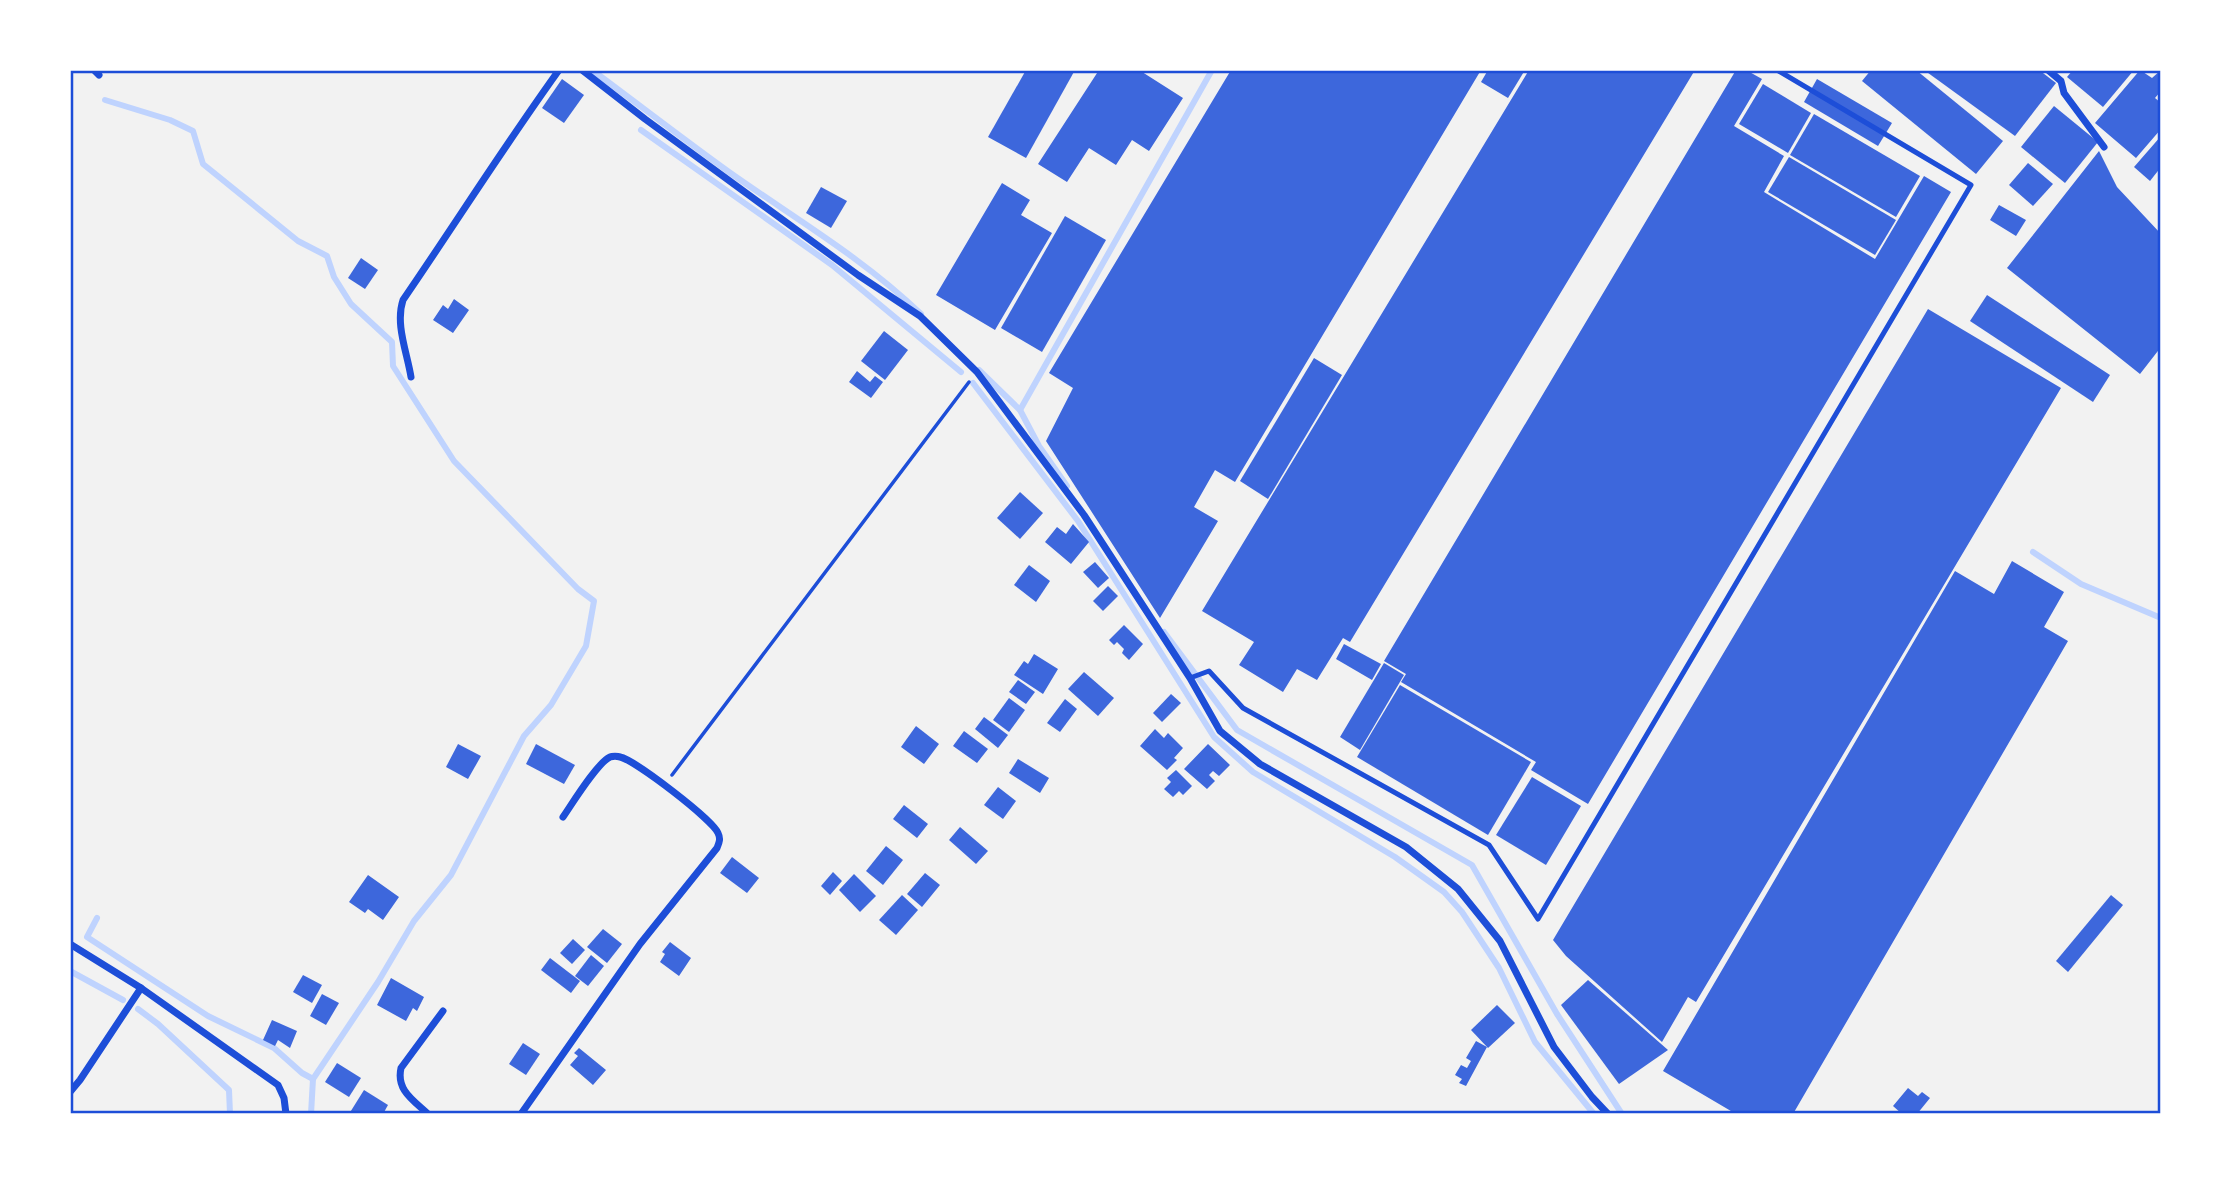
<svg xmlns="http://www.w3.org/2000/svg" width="2231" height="1184" viewBox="0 0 2231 1184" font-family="'Nunito Sans',sans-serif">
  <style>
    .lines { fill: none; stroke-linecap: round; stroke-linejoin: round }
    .stream { stroke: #bfd3fe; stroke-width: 6 }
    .building { fill: #3d67dc }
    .path { stroke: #1d4ed8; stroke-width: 3.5 }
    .service { stroke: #1d4ed8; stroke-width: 5 }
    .minor { stroke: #1d4ed8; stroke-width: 7 }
    .neatline { fill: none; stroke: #1d4ed8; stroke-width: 2.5 }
  </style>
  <rect width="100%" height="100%" fill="#f2f2f2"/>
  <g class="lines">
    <!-- stream -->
    <g class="stream">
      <path d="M592,70C638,104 683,139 729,172C794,218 863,258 921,314"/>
      <path d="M105,100L170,120L193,131L203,164L298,241L327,256L334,277L351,304L392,342L393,366L454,461L578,589L594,601L586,646L551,705L524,736L451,875L414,921L378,982L313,1079L311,1114"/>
      <path d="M641,130L832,265L961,372"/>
      <path d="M979,370L1020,410L1039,446L1067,486"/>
      <path d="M973,383L1078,521L1214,737L1253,772L1395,857L1444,892L1462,912L1499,968L1535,1042L1594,1114"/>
      <path d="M1020,410L1212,70"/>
      <path d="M2033,552L2081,584L2161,618"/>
      <path d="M1164,632L1237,730L1472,865L1557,1014L1622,1114"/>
      <path d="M97,918L87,937L208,1016L274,1048L302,1073L313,1079"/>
      <path d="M70,971L123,1000"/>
      <path d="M138,1009L158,1024L229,1090L230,1114"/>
    </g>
  </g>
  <!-- building -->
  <g class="building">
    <path d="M1026,70H1075L1026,158L988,137Z"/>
    <path d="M1099,70H1139L1183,98L1149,151L1132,140L1116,165L1089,148L1067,182L1038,164Z"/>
    <path d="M1231,70H1481L1235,482L1215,470L1194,507L1218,521L1160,618L1046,441L1073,388L1049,373Z"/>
    <path d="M1488,70H1525L1508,98L1481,82Z"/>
    <path d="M1529,70H1695L1350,642L1343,638L1317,680L1297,669L1283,692L1239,665L1254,642L1202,611Z"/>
    <path d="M1736,70H1746L1762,79L1734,126L1784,156L1764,192L1875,259L1924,176L1951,192L1588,804L1531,770L1536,762L1401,682L1406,674L1384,661Z"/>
    <path d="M1871,70H1916L2003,141L1976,174L1862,81Z"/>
    <path d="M1924,70H2039L2056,83L2015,136Z"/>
    <path d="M2073,70H2134L2103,107L2067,77Z"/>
    <path d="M2140,70L2152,78L2161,70V91L2155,98L2161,103V129L2136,158L2095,123Z"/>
    <path d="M562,79L584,95L564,123L542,108Z"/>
    <path d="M1817,79L1892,123L1878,146L1804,102Z"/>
    <path d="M1763,84L1811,113L1788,153L1739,124Z"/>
    <path d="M2054,106L2098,142L2065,183L2021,147Z"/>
    <path d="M1814,114L1920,176L1896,217L1790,155Z"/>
    <path d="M2161,136V167L2150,181L2134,167Z"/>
    <path d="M2099,151L2117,187L2161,234V347L2140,374L2007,268Z"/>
    <path d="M1789,157L1896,220L1875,255L1768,192Z"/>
    <path d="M2028,163L2053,184L2033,206L2009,185Z"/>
    <path d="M1002,183L1030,200L1021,215L1052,233L995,330L936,295Z"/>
    <path d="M821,187L847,201L831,228L806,213Z"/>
    <path d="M1999,205L2026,220L2016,236L1990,220Z"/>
    <path d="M1065,216L1106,240L1042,352L1001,328Z"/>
    <path d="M361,258L378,270L365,289L348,278Z"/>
    <path d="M1987,295L2110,375L2093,402L1970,321Z"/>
    <path d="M454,299L469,310L453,333L433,320L443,305L448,309Z"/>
    <path d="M1928,309L2061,388L1696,1002L1688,997L1662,1042L1566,956L1553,940Z"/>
    <path d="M884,331L908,350L885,380L861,361Z"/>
    <path d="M1314,358L1342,375L1268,499L1240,481Z"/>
    <path d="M857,371L870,382L875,376L883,382L871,398L849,382Z"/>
    <path d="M1020,492L1043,513L1020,539L997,518Z"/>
    <path d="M1073,524L1089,542L1071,564L1045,542L1057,527L1066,534Z"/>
    <path d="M2012,561L2064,592L2044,627L2068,641L1793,1114H1736L1663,1071L1955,571L1994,594Z"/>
    <path d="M1095,562L1109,578L1098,588L1083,572Z"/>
    <path d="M1029,565L1050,581L1036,602L1014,585Z"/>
    <path d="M1108,586L1118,596L1103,611L1093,601Z"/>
    <path d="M1124,625L1143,644L1129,660L1122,653L1124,649L1117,642L1114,645L1109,640Z"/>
    <path d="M1344,644L1381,664L1372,680L1336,659Z"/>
    <path d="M1034,654L1058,669L1043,694L1014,675L1024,661L1028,664Z"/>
    <path d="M1384,663L1404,675L1360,750L1340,737Z"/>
    <path d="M1084,672L1114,698L1098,716L1068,689Z"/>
    <path d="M1018,680L1035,692L1026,704L1009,692Z"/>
    <path d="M1400,685L1531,762L1488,835L1357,757Z"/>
    <path d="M1171,694L1181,703L1162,722L1153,713Z"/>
    <path d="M1009,698L1025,710L1009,732L993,720Z"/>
    <path d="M1065,699L1077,709L1060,732L1047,723Z"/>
    <path d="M984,717L1008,735L998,748L975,729Z"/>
    <path d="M916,726L939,744L924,764L901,747Z"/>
    <path d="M1155,729L1164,738L1168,733L1183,748L1174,758L1177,760L1167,770L1140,746Z"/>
    <path d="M964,731L988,749L977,763L953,746Z"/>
    <path d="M458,744L481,756L468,779L446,767Z"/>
    <path d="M536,744L575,765L564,784L526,764Z"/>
    <path d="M1208,744L1230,765L1219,776L1213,771L1209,775L1215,781L1207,789L1184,769Z"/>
    <path d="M1018,759L1049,778L1040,793L1009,773Z"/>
    <path d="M1176,770L1192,786L1183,795L1179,791L1173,797L1164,789L1171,782L1167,778Z"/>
    <path d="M1532,777L1581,806L1546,865L1496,835Z"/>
    <path d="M998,787L1016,801L1003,819L984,805Z"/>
    <path d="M904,805L928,824L917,838L893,819Z"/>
    <path d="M960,827L988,851L976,864L949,840Z"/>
    <path d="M886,846L903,860L883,885L866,871Z"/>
    <path d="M732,857L759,878L747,893L720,873Z"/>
    <path d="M833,872L842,881L830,895L821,886Z"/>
    <path d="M925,873L940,885L922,907L907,894Z"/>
    <path d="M854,874L876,896L860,912L839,890Z"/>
    <path d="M368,875L399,897L383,920L368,909L365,913L349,902Z"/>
    <path d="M902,895L918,910L896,935L879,920Z"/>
    <path d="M2111,895L2123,905L2068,972L2056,961Z"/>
    <path d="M603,929L622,944L607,963L587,947Z"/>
    <path d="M573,939L585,950L572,964L560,953Z"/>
    <path d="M670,942L691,958L679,976L660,962L665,954L662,952Z"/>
    <path d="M591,955L604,966L588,986L575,976Z"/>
    <path d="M550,958L580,981L571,993L541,970Z"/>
    <path d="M303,975L322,985L312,1003L293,992Z"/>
    <path d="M391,978L424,997L417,1011L413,1008L406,1021L377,1005Z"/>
    <path d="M1588,980L1668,1050L1619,1084L1561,1005Z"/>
    <path d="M322,994L339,1003L326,1025L310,1016Z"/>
    <path d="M1497,1005L1515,1023L1488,1048L1471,1030Z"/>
    <path d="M272,1020L297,1031L290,1048L278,1040L275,1046L263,1040Z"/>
    <path d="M1476,1041L1487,1047L1466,1086L1459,1083L1462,1079L1455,1075L1461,1065L1467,1068L1471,1061L1466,1058Z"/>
    <path d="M523,1043L540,1054L526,1075L509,1064Z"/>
    <path d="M579,1048L606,1070L593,1085L570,1065L578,1056L574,1053Z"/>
    <path d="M337,1063L361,1078L349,1097L325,1082Z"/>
    <path d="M1908,1088L1918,1096L1922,1092L1930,1098L1917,1114H1902L1893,1106Z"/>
    <path d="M364,1090L388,1105L383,1114H349Z"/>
  </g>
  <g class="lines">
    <!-- path -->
    <path class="path" d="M672,775L969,382"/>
    <!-- service -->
    <path class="service" d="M1190,678L1209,671L1243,708L1489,845L1538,919L1971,185L1777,70"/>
    <!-- minor -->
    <g class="minor">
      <path d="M94,70L99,75"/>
      <path d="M582,70L645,119L858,275L920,316L977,372L1084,515L1190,678L1220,731L1260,764L1406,847L1458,889L1500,941L1554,1047L1592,1097L1608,1114"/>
      <path d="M2048,70L2061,81L2064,93L2104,147"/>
      <path d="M411,377C407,352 395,324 403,300C455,224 505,145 559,70"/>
      <path d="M70,944L141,988L278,1085L284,1098L286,1114"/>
      <path d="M70,1092L80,1080L141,988"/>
      <path d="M428,1114C413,1100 396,1090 401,1068L443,1011"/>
      <path d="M521,1114L640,944L717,848C719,843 721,839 718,833C713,820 635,760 620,757C618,756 612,756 610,757C597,763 572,804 563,817"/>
    </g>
  </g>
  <!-- border -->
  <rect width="2231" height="1184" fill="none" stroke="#ffffff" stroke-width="144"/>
  <rect x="72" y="72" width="2087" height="1040" class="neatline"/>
</svg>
